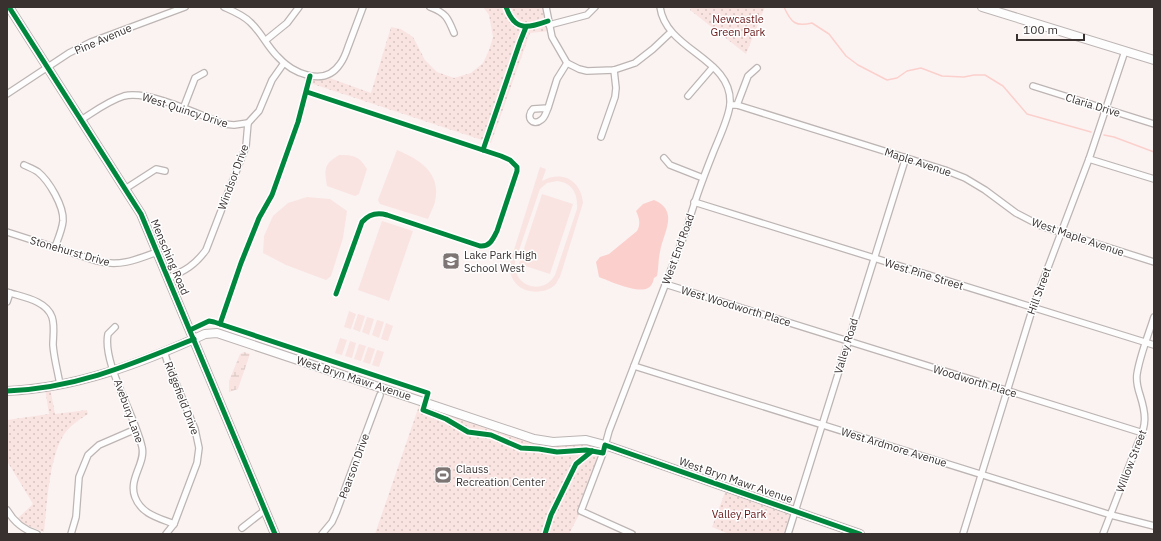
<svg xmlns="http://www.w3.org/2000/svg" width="1161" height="541" viewBox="0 0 1161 541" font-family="'IBM Plex Sans',sans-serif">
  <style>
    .grass { fill: #f9e4e1; fill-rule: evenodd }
    .wetland { fill: url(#wetland-marsh) }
    .park { fill: url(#park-dots) }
    .water { fill: #fbd0cc }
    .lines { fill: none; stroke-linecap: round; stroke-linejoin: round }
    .stream { stroke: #fbd0cc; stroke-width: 1.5 }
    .street-casing { stroke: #bcb5b4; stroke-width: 8 }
    .secondary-casing { stroke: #bcb5b4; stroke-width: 10 }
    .street { stroke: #fefdfd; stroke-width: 5.5 }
    .secondary { stroke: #fefdfd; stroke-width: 8 }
    .cycleway-casing { stroke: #fff; stroke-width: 8 }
    .cycleway { stroke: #00873e; stroke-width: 5 }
    .labels { text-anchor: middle; stroke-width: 3; stroke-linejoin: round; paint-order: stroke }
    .park-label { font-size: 11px; fill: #661516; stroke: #fff }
    .street-label { font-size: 11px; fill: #383130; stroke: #fff }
    .poi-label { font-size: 11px; fill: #383130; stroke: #fff; text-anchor: start }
  </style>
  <defs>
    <pattern id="wetland-marsh" width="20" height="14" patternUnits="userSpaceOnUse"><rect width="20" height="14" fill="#f9e4e1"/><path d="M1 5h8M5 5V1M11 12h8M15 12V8" fill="none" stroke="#d6c4c1"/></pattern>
    <pattern id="park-dots" width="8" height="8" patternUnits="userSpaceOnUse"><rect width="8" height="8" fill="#f9e4e1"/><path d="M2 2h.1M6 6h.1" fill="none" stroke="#d6c4c1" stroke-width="1.8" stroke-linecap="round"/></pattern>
  </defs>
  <rect width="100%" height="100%" fill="#fbf3f2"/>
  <!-- grass -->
  <g class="grass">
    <path d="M397,150C419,159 442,173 435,202C433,208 430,214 428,219L380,204L378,200Z"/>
    <path d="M339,155C354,155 359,156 367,169L359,194L355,196L327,186C324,169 324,164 339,155Z"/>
    <path d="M540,167L546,169L542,181C562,170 581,180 583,203L560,277C558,279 557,283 555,285C544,295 522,294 514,281C511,277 510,271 509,266ZM557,181C573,183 578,194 577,209L555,275C543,296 513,287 515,262L540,189L547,183Z"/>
    <path d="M542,194L573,204L550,274L519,264Z"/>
    <path d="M307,197L330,199L347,211L343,238L331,276L326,280L286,265L263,253L264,236L273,216L288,203Z"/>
    <path d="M382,221L413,231L389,301L358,290Z"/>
    <path d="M349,311L356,314L351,329L344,327Z"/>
    <path d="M358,314L365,316L360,332L353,329Z"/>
    <path d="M367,317L374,319L369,335L362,332Z"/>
    <path d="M377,320L384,322L379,338L372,335Z"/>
    <path d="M386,323L393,326L388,341L381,339Z"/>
    <path d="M340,338L347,340L342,355L335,353Z"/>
    <path d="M350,341L356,343L352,358L345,356Z"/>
    <path d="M359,344L366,346L361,361L354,359Z"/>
    <path d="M368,347L375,349L370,364L363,362Z"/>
    <path d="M377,350L384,352L379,367L372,365Z"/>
  </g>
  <!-- wetland -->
  <path class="wetland" d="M244,352L250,354L238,389L229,392V381L240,354Z"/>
  <!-- park -->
  <g class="park">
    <path d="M483,7H546L550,31L530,33L491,143L304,81L306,75L324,76L371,93L391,27L401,29L413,37L425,60L437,72L454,78L471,73L483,63L489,50L493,37L489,15Z"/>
    <path d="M691,7H765L746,54L690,10Z"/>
    <path d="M50,387L55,414L87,410L88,414C79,420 69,426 63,436C49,460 47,504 44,532L26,525L18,518L33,504L7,461V420L49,414L45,388Z"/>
    <path d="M421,400L534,439L574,440L590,445L600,449L581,511L569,534H375Z"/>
    <path d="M727,487L796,511L788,534H729L712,527Z"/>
  </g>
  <!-- water -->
  <path class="water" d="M654,200C680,211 663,233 660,252C658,260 659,267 657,276L654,278C653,282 652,286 648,288C638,294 609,281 599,277L596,262L600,257L609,254L637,231C641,224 639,217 636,211L643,204Z"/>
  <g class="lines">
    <!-- stream -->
    <g class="stream">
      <path d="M784,7C791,23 796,27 812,23L829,34L846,56L858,65L887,80L897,78L907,71L921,68L942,76L964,77L974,75H985L1003,86L1027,114L1091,132"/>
      <path d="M1104,135L1114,137L1154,152"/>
    </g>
    <!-- street casing -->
    <g class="street-casing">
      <g id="street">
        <path d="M224,7C233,11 243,15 250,22C261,32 267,46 277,56C292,73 324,88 340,64C344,59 346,53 348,47C353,34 358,20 363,7"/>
        <path d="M430,7C446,13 448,18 454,33"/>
        <path d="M546,7L552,37L567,63L579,69L587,71L614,70L635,63L653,49L671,32"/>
        <path d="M549,25L587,15L595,7"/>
        <path d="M266,40L287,23L299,7"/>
        <path d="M1033,86L1154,124"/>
        <path d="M7,94L69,53L91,42L185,7"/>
        <path d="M688,96L713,67"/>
        <path d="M730,105H737L945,170L965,178L985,190L1016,213L1041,226L1154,262"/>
        <path d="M737,105L748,76L757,68"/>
        <path d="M548,108C546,112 545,118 541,120C533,127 525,117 533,109L548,108L557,79L567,63"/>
        <path d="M183,109L195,78L204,73"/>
        <path d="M81,120C95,111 108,101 124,96C149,90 199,115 224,124L234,125L248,123"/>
        <path d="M601,137L615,97L616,88L614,70"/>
        <path d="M664,158L670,165L703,178"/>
        <path d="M1089,159L1154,179"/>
        <path d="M24,165C28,167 34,169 38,172C49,181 64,206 63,221C62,230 58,239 55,247"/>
        <path d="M125,189L156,169L165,171"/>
        <path d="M694,202L1154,345"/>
        <path d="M7,232L97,261C119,267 136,260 157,252"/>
        <path d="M168,278C185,271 195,265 206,250L246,146L248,123L259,111L272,80L284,63"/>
        <path d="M665,284L1143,433"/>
        <path d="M7,292C22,297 46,300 52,317C55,326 53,336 53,345C54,359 58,372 60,385"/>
        <path d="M7,302L10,293"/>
        <path d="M115,327L108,334C102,363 135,415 142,447C146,463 128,479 135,497C141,514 159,518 174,524"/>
        <path d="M164,351L168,364L195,429L199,448L197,463L174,524L166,534"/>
        <path d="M634,366L1111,515L1154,526"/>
        <path d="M7,510C14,522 24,530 37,534"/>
        <path d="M242,528L265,510"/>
        <path d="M71,534L76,517L79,477L88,455L99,445L136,429"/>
        <path d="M322,534L332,522L336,513L380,395"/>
        <path d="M632,534L581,511L603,453L609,431L687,228C694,202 703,178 713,153C718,140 729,118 730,104C733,58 666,51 660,7"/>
        <path d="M788,534L906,157"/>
        <path d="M963,534L1033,307L1089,159L1125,51"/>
        <path d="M1103,534L1138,443C1147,425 1146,414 1140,395C1138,389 1136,381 1137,374C1140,355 1148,336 1154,317"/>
      </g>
    </g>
    <!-- secondary casing -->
    <g class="secondary-casing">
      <g id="secondary">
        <path d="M9,7L141,214L275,534"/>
        <path d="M982,7L1154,60"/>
        <path d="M7,391C76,388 142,363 205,334L217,333L534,439L553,442L586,440L605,445L860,534"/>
      </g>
    </g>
    <!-- street -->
    <use href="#street" class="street"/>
    <!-- secondary -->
    <use href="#secondary" class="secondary"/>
    <!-- cycleway casing -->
    <g class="cycleway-casing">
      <g id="cycleway">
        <path d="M9,7L141,214L275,534"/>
        <path d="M506,7C515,32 528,28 548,21"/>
        <path d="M307,92L501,156L510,160L517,167V171L497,231C493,239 490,247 480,246L387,215C377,212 369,214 362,222L336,294"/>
        <path d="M483,150L520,42L526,27"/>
        <path d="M220,324L241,263L259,218L272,195L298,122L310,76"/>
        <path d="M190,330L209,321L214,322L428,393L423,410L446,419L468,432L491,435L521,448L539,449L557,452L586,450L603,453L605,445L860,534"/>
        <path d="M7,391C77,388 130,365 194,339"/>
        <path d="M545,534L551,515L576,464L592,451"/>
      </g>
    </g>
    <!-- cycleway -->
    <use href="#cycleway" class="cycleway"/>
  </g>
  <!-- icons -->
  <defs>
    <g id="school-square" transform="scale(0.9)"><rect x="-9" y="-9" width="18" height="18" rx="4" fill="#7c7574" stroke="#fff"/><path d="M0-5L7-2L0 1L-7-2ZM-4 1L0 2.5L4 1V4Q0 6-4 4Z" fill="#fff"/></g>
    <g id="stadium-square" transform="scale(0.9)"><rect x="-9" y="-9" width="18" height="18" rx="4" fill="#7c7574" stroke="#fff"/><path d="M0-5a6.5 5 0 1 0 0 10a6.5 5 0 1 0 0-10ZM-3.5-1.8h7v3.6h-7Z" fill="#fff"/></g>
  </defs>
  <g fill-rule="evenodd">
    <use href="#school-square" x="451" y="261"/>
    <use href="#stadium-square" x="443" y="475"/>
  </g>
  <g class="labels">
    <!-- park labels -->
    <g class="park-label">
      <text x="738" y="23">Newcastle<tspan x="738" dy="13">Green Park</tspan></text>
      <text x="739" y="518">Valley Park</text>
    </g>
    <!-- street labels -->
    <g class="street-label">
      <text transform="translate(103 39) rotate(-23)" y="4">Pine Avenue</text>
      <text transform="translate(1093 105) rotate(17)" y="4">Claria Drive</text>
      <text transform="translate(185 110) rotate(18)" y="4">West Quincy Drive</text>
      <text transform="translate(918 162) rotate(18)" y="4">Maple Avenue</text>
      <text transform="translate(233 177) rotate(-70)" y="4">Windsor Drive</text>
      <text transform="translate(1078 237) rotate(19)" y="4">West Maple Avenue</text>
      <text transform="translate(678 249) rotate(-70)" y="4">West End Road</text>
      <text transform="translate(70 251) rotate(16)" y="4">Stonehurst Drive</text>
      <text transform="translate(170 257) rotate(67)" y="4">Mensching Road</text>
      <text transform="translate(924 274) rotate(17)" y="4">West Pine Street</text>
      <text transform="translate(1039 291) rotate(-70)" y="4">Hill Street</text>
      <text transform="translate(736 306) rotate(17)" y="4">West Woodworth Place</text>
      <text transform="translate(846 346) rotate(-73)" y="4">Valley Road</text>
      <text transform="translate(354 378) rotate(18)" y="4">West Bryn Mawr Avenue</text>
      <text transform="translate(975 381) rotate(17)" y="4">Woodworth Place</text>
      <text transform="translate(182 398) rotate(69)" y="4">Ridgefield Drive</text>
      <text transform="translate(129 411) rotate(70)" y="4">Avebury Lane</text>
      <text transform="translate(894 447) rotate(17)" y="4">West Ardmore Avenue</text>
      <text transform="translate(1131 461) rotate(-69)" y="4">Willow Street</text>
      <text transform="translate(354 466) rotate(-70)" y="4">Pearson Drive</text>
      <text transform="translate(736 480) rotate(19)" y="4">West Bryn Mawr Avenue</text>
    </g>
    <!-- poi labels -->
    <g class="poi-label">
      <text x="464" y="259">Lake Park High<tspan x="464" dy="13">School West</tspan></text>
      <text x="456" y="473">Clauss<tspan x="456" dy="13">Recreation Center</tspan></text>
    </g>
  </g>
  <!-- border -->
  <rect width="1161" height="541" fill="none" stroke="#383130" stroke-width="16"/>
  <!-- scale -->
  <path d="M1017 34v6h67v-6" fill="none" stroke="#383130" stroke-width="2"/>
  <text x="1023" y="34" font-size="12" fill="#383130" stroke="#ffffff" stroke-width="3" paint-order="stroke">100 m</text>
</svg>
